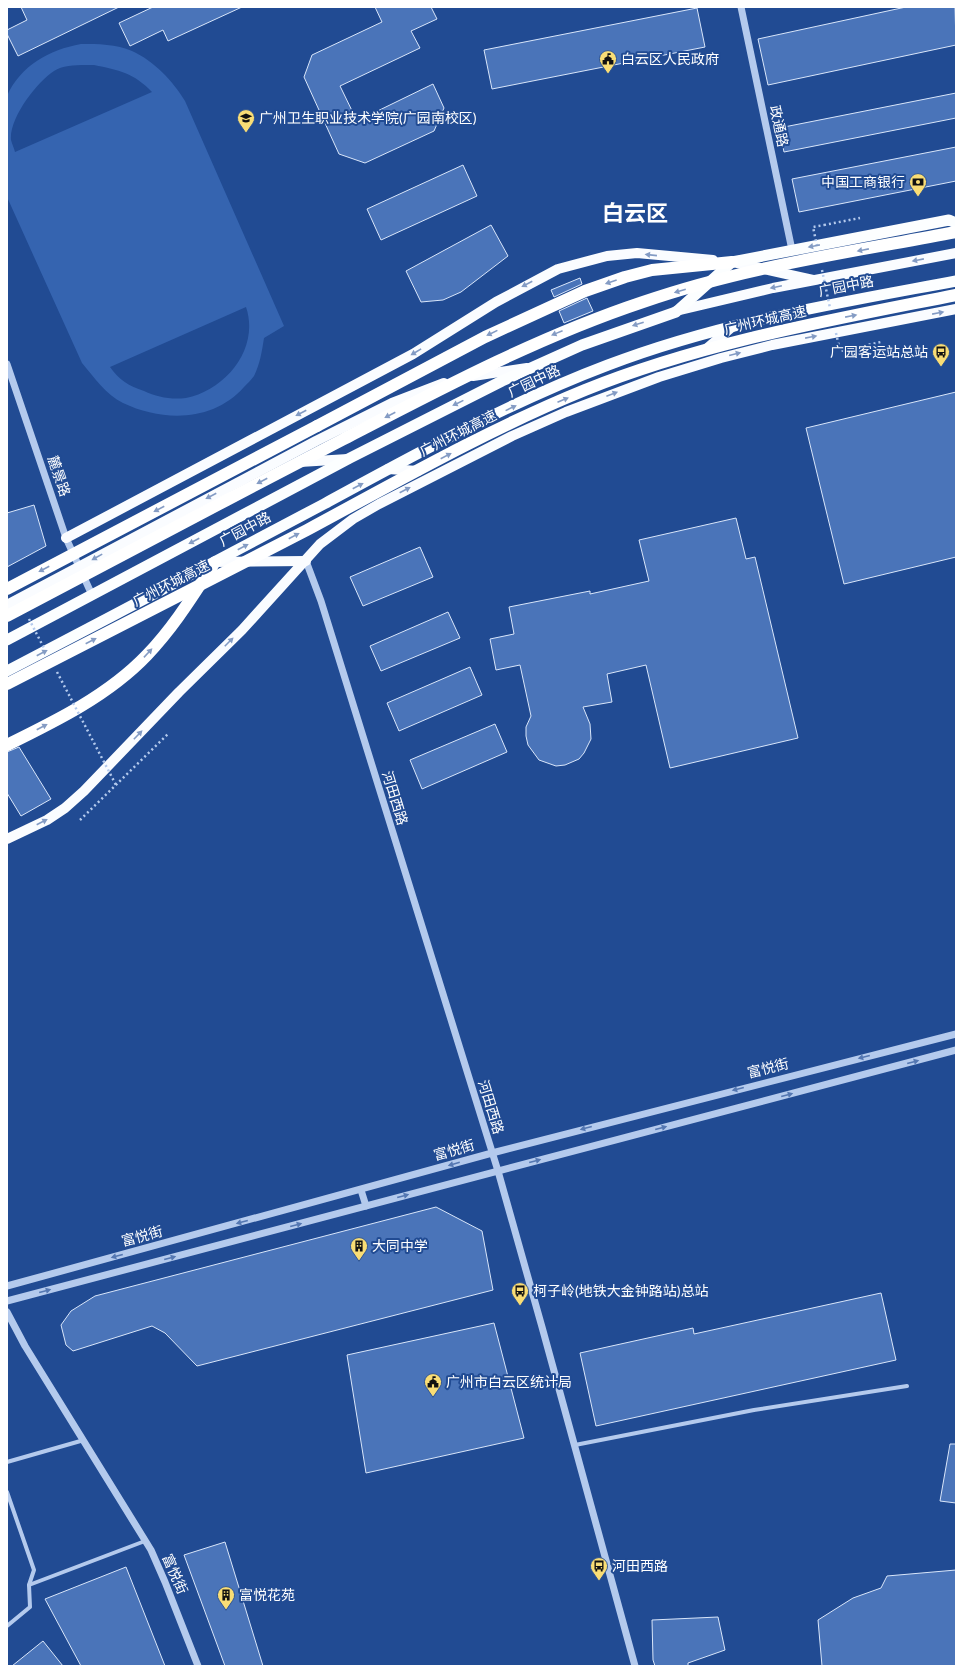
<svg xmlns="http://www.w3.org/2000/svg" width="963" height="1673" viewBox="0 0 963 1673" font-family="Lato,'Noto Sans SC',sans-serif">
  <style>
    .green { fill: #3564b0; fill-rule: evenodd }
    .building { fill: #4a74b9; stroke: #d9e6fa }
    .lines { fill: none; stroke-linecap: round; stroke-linejoin: round }
    .path { stroke: #b4caed; stroke-width: 2.5; stroke-dasharray: 2 3; stroke-linecap: butt }
    .minor { stroke: #b4caed; stroke-width: 4 }
    .tertiary { stroke: #b4caed; stroke-width: 7 }
    .primary { stroke: #fafcff; stroke-width: 10 }
    .trunk { stroke: #fcfeff; stroke-width: 11 }
    .motorway { stroke: #fff; stroke-width: 12 }
    .path-bridge { stroke: #b4caed; stroke-width: 2.5; stroke-dasharray: 2 3; stroke-linecap: butt }
    .motorway-bridge { stroke: #fff; stroke-width: 12 }
    .oneway { fill: #849cc4 }
    .oneway2 { fill: #859cc4 }
    .oneway3 { fill: #839bc4 }
    .oneway4 { fill: #5477b2 }
    .labels { text-anchor: middle; stroke-width: 4; stroke-linejoin: round; paint-order: stroke }
    .poi-label { font-size: 14px; fill: #fff; stroke: #214b93; text-anchor: start }
    .street-label { font-size: 14px; fill: #fff; stroke: #214b93 }
    .town-label { font-size: 22px; font-weight: bold; fill: #fff; stroke: #214b93 }
  </style>
  <rect width="100%" height="100%" fill="#214b93"/>
  <!-- green -->
  <path class="green" d="M81,44C97,44 117,44 132,51C154,61 173,81 185,101L284,326L264,338C262,351 260,364 254,376C251,380 247,384 244,387C213,422 163,422 123,403C106,395 94,377 82,363L7,197V96C21,65 49,50 81,44ZM94,65C119,70 134,73 152,92L15,152C14,148 12,144 11,140C9,118 37,82 54,71C64,64 82,65 94,65ZM246,307C260,348 226,390 186,398C171,400 157,397 144,391C129,386 119,380 110,367Z"/>
  <!-- building -->
  <g class="building">
    <path d="M21,7H119L18,56L7,34V30L27,20Z"/>
    <path d="M153,7H242L168,41L163,30L130,46L119,23Z"/>
    <path d="M375,7H431L437,19L411,31L420,48L340,86L357,121L433,84L444,108L434,131L365,163L339,154L304,77L312,55L382,22Z"/>
    <path d="M906,7H955L956,45L768,85L758,39Z"/>
    <path d="M697,8L705,47L492,89L484,50Z"/>
    <path d="M956,93V118L784,152L779,128Z"/>
    <path d="M956,147V181L799,212L792,179Z"/>
    <path d="M463,165L477,196L381,240L367,209Z"/>
    <path d="M491,225L508,256L461,292L443,300L421,302L406,271Z"/>
    <path d="M580,278L582,284L554,297L551,290Z"/>
    <path d="M587,298L593,311L564,323L559,311Z"/>
    <path d="M956,392V557L844,584L806,428Z"/>
    <path d="M34,505L46,546L7,567V513Z"/>
    <path d="M736,518L746,559L755,557L798,738L670,768L646,665L607,674L612,702L583,707L590,724L591,739L584,753L579,759L565,765L556,766L539,760L528,745L526,736V727L531,716L520,665L496,670L490,639L514,634L509,607L590,591V594L649,581L639,540Z"/>
    <path d="M420,547L433,577L363,606L350,577Z"/>
    <path d="M448,612L460,638L381,671L370,646Z"/>
    <path d="M470,667L482,695L399,731L387,703Z"/>
    <path d="M495,724L507,752L422,789L410,760Z"/>
    <path d="M19,747L51,799L21,816L7,793V752Z"/>
    <path d="M436,1207L482,1231L493,1290L197,1366L165,1333L152,1326L73,1351L66,1345L61,1325L71,1311L95,1296Z"/>
    <path d="M881,1293L896,1360L596,1426L580,1353L693,1328L694,1334Z"/>
    <path d="M494,1323L524,1438L366,1473L347,1355Z"/>
    <path d="M950,1444H956V1503L940,1501Z"/>
    <path d="M225,1542L263,1666H225L184,1555Z"/>
    <path d="M126,1567L165,1666H81L45,1599Z"/>
    <path d="M956,1570V1666H822L818,1620L853,1598L881,1588L887,1576Z"/>
    <path d="M718,1617L725,1650L688,1663V1666H655L653,1660L652,1620Z"/>
    <path d="M43,1641L63,1666H12Z"/>
  </g>
  <g class="lines">
    <!-- path -->
    <g class="path">
      <path d="M824,225L860,218"/>
      <path d="M854,348L881,342"/>
      <path d="M80,820L168,734"/>
    </g>
    <!-- minor -->
    <g class="minor">
      <path d="M575,1445L754,1410L907,1386"/>
      <path d="M7,1462L84,1440"/>
      <path d="M7,1492L34,1570L29,1585"/>
      <path d="M7,1626L30,1607L29,1585L145,1541"/>
    </g>
    <!-- tertiary -->
    <g class="tertiary">
      <path d="M741,7L792,250"/>
      <path d="M7,364L66,538L92,595"/>
      <path d="M306,561L321,601L498,1171L542,1327L635,1666"/>
      <path d="M361,1190L366,1206"/>
      <path d="M7,1286L492,1153L956,1034"/>
      <path d="M7,1301L956,1050"/>
      <path d="M7,1312L25,1346L151,1550L165,1582L198,1666"/>
    </g>
    <!-- primary -->
    <g class="primary">
      <path d="M733,262L813,280"/>
      <path d="M676,311L773,288L956,253"/>
      <path d="M705,350L732,327"/>
      <path d="M473,376L527,368"/>
      <path d="M300,462L348,459"/>
      <path d="M388,469L418,471"/>
      <path d="M66,538L413,354L496,302L558,269L607,256L637,253L713,260"/>
      <path d="M215,562L306,561"/>
      <path d="M7,605L316,441L392,403L444,383"/>
      <path d="M7,839L47,820L65,808L84,791L179,692L242,630L320,544L353,519L379,504L512,436L566,412L659,377L721,358L772,345L956,309"/>
    </g>
    <!-- trunk -->
    <g class="trunk">
      <path d="M7,640L350,458L502,381L582,345L676,312L732,262L949,220L956,223"/>
      <path d="M7,671C113,616 218,560 324,504C416,454 510,402 608,365C720,322 839,303 956,281"/>
    </g>
    <!-- motorway -->
    <g class="motorway">
      <path d="M317,426L485,337L585,291L625,277L652,270L732,262"/>
      <path d="M7,745C56,721 109,695 147,655C174,627 194,594 215,562"/>
    </g>
    <!-- path-bridge -->
    <g class="path-bridge">
      <path d="M817,246L813,227L824,225"/>
      <path d="M822,270L830,308"/>
      <path d="M836,333L840,351L854,348"/>
      <path d="M29,619L45,650"/>
      <path d="M57,672L116,785"/>
    </g>
    <!-- motorway-bridge -->
    <g class="motorway-bridge">
      <path d="M7,589L317,426"/>
      <path d="M7,616C118,557 230,498 342,440C440,389 538,337 643,302C744,267 851,252 956,232"/>
      <path d="M7,684C107,633 207,582 307,530C398,481 489,429 585,390C704,342 831,320 956,295"/>
    </g>
  </g>
  <!-- one-way arrows -->
  <defs><path id="oneway-solid" d="M-6-.8H1V-3.2L6.5 0L1 3.2V.8H-6Z"/></defs>
  <g class="oneway">
    <use href="#oneway-solid" transform="translate(814 246) rotate(169)"/>
    <use href="#oneway-solid" transform="translate(638 324) rotate(162)"/>
    <use href="#oneway-solid" transform="translate(458 403) rotate(154)"/>
    <use href="#oneway-solid" transform="translate(511 408) rotate(-26)"/>
    <use href="#oneway-solid" transform="translate(358 486) rotate(-28)"/>
    <use href="#oneway-solid" transform="translate(194 541) rotate(152)"/>
    <use href="#oneway-solid" transform="translate(243 547) rotate(-28)"/>
    <use href="#oneway-solid" transform="translate(42 653) rotate(-28)"/>
  </g>
  <g class="oneway2">
    <use href="#oneway-solid" transform="translate(863 250) rotate(169)"/>
    <use href="#oneway-solid" transform="translate(611 282) rotate(161)"/>
    <use href="#oneway-solid" transform="translate(680 291) rotate(164)"/>
    <use href="#oneway-solid" transform="translate(851 316) rotate(-11)"/>
    <use href="#oneway-solid" transform="translate(492 333) rotate(154)"/>
    <use href="#oneway-solid" transform="translate(557 333) rotate(158)"/>
    <use href="#oneway-solid" transform="translate(563 400) rotate(-23)"/>
    <use href="#oneway-solid" transform="translate(390 415) rotate(153)"/>
    <use href="#oneway-solid" transform="translate(446 456) rotate(-27)"/>
    <use href="#oneway-solid" transform="translate(262 481) rotate(152)"/>
    <use href="#oneway-solid" transform="translate(159 509) rotate(152)"/>
    <use href="#oneway-solid" transform="translate(294 536) rotate(-28)"/>
    <use href="#oneway-solid" transform="translate(44 569) rotate(152)"/>
    <use href="#oneway-solid" transform="translate(91 641) rotate(-27)"/>
    <use href="#oneway-solid" transform="translate(148 653) rotate(-47)"/>
    <use href="#oneway-solid" transform="translate(42 727) rotate(-28)"/>
  </g>
  <g class="oneway3">
    <use href="#oneway-solid" transform="translate(651 255) rotate(-174)"/>
    <use href="#oneway-solid" transform="translate(918 260) rotate(169)"/>
    <use href="#oneway-solid" transform="translate(527 284) rotate(152)"/>
    <use href="#oneway-solid" transform="translate(776 287) rotate(168)"/>
    <use href="#oneway-solid" transform="translate(938 313) rotate(-11)"/>
    <use href="#oneway-solid" transform="translate(811 337) rotate(-11)"/>
    <use href="#oneway-solid" transform="translate(416 352) rotate(149)"/>
    <use href="#oneway-solid" transform="translate(735 354) rotate(-14)"/>
    <use href="#oneway-solid" transform="translate(612 394) rotate(-21)"/>
    <use href="#oneway-solid" transform="translate(301 413) rotate(152)"/>
    <use href="#oneway-solid" transform="translate(405 490) rotate(-27)"/>
    <use href="#oneway-solid" transform="translate(211 496) rotate(152)"/>
    <use href="#oneway-solid" transform="translate(97 557) rotate(151)"/>
    <use href="#oneway-solid" transform="translate(229 642) rotate(-45)"/>
    <use href="#oneway-solid" transform="translate(138 735) rotate(-46)"/>
    <use href="#oneway-solid" transform="translate(42 822) rotate(-27)"/>
  </g>
  <g class="oneway4">
    <use href="#oneway-solid" transform="translate(864 1057) rotate(166)"/>
    <use href="#oneway-solid" transform="translate(913 1062) rotate(-15)"/>
    <use href="#oneway-solid" transform="translate(738 1089) rotate(166)"/>
    <use href="#oneway-solid" transform="translate(787 1095) rotate(-15)"/>
    <use href="#oneway-solid" transform="translate(586 1128) rotate(165)"/>
    <use href="#oneway-solid" transform="translate(661 1128) rotate(-15)"/>
    <use href="#oneway-solid" transform="translate(535 1161) rotate(-15)"/>
    <use href="#oneway-solid" transform="translate(454 1164) rotate(164)"/>
    <use href="#oneway-solid" transform="translate(403 1196) rotate(-15)"/>
    <use href="#oneway-solid" transform="translate(242 1222) rotate(165)"/>
    <use href="#oneway-solid" transform="translate(296 1225) rotate(-15)"/>
    <use href="#oneway-solid" transform="translate(117 1256) rotate(165)"/>
    <use href="#oneway-solid" transform="translate(170 1258) rotate(-15)"/>
    <use href="#oneway-solid" transform="translate(45 1291) rotate(-15)"/>
  </g>
  <!-- icons -->
  <defs>
    <g id="civic-pin" transform="scale(0.9)"><path d="M0 17L-7.5 6A9.5 9.5 0 1 1 7.5 6Z" fill="#f9dd75" stroke="#214b93"/><path d="M-.6-6.5H3V-4.5H.6V-3L4-1V1h2V6H-6V1h2V-1L-.6-3ZM-1.2 2.5V6h2.4V2.5Z" fill="#111"/></g>
    <g id="university-pin" transform="scale(0.9)"><path d="M0 17L-7.5 6A9.5 9.5 0 1 1 7.5 6Z" fill="#f9dd75" stroke="#214b93"/><path d="M0-5L7-2L0 1L-7-2ZM-4 1L0 2.5L4 1V4Q0 6-4 4Z" fill="#111"/></g>
    <g id="bank-pin" transform="scale(0.9)"><path d="M0 17L-7.5 6A9.5 9.5 0 1 1 7.5 6Z" fill="#f9dd75" stroke="#214b93"/><path d="M-6-4H6V4H-6ZM0-2.3a2.3 2.3 0 1 0 0 4.6a2.3 2.3 0 1 0 0-4.6Z" fill="#111"/></g>
    <g id="bus-pin" transform="scale(0.9)"><path d="M0 17L-7.5 6A9.5 9.5 0 1 1 7.5 6Z" fill="#f9dd75" stroke="#214b93"/><path d="M-5-6H5V4H4V6H2V4H-2V6H-4V4H-5ZM-3.5-4V0h7V-4ZM-3.5 1.2v1.5H-2V1.2ZM2 1.2v1.5H3.5V1.2Z" fill="#111"/></g>
    <g id="building-pin" transform="scale(0.9)"><path d="M0 17L-7.5 6A9.5 9.5 0 1 1 7.5 6Z" fill="#f9dd75" stroke="#214b93"/><path d="M-4-6H4V6H1V3H-1V6H-4ZM-2.5-4.3h1.7v1.8h-1.7ZM.8-4.3h1.7v1.8H.8ZM-2.5-1h1.7V.8h-1.7ZM.8-1h1.7V.8H.8Z" fill="#111"/></g>
  </defs>
  <g fill-rule="evenodd">
    <use href="#civic-pin" x="608" y="59"/>
    <use href="#university-pin" x="246" y="118"/>
    <use href="#bank-pin" x="918" y="182"/>
    <use href="#bus-pin" x="941" y="352"/>
    <use href="#building-pin" x="359" y="1246"/>
    <use href="#bus-pin" x="520" y="1291"/>
    <use href="#civic-pin" x="433" y="1382"/>
    <use href="#bus-pin" x="599" y="1566"/>
    <use href="#building-pin" x="226" y="1595"/>
  </g>
  <g class="labels">
    <!-- poi labels -->
    <g class="poi-label">
      <text x="621" y="64">白云区人民政府</text>
      <text x="259" y="123">广州卫生职业技术学院(广园南校区)</text>
      <text x="905" y="187" text-anchor="end">中国工商银行</text>
      <text x="928" y="357" text-anchor="end">广园客运站总站</text>
      <text x="372" y="1251">大同中学</text>
      <text x="533" y="1296">柯子岭(地铁大金钟路站)总站</text>
      <text x="446" y="1387">广州市白云区统计局</text>
      <text x="612" y="1571">河田西路</text>
      <text x="239" y="1600">富悦花苑</text>
    </g>
    <!-- street labels -->
    <g class="street-label">
      <text transform="translate(779 126) rotate(78)" y="5">政通路</text>
      <text transform="translate(846 286) rotate(-11)" y="5">广园中路</text>
      <text transform="translate(765 320) rotate(-13)" y="5">广州环城高速</text>
      <text transform="translate(534 381) rotate(-25)" y="5">广园中路</text>
      <text transform="translate(458 433) rotate(-27)" y="5">广州环城高速</text>
      <text transform="translate(59 476) rotate(71)" y="5">麓景路</text>
      <text transform="translate(245 529) rotate(-28)" y="5">广园中路</text>
      <text transform="translate(171 583) rotate(-27)" y="5">广州环城高速</text>
      <text transform="translate(395 798) rotate(73)" y="5">河田西路</text>
      <text transform="translate(768 1068) rotate(-14)" y="5">富悦街</text>
      <text transform="translate(491 1107) rotate(73)" y="5">河田西路</text>
      <text transform="translate(454 1150) rotate(-16)" y="5">富悦街</text>
      <text transform="translate(142 1236) rotate(-15)" y="5">富悦街</text>
      <text transform="translate(175 1574) rotate(66)" y="5">富悦街</text>
    </g>
    <!-- town labels -->
    <g class="town-label">
      <text x="635" y="221">白云区</text>
    </g>
  </g>
  <!-- border -->
  <rect width="963" height="1673" fill="none" stroke="#ffffff" stroke-width="16"/>
</svg>
